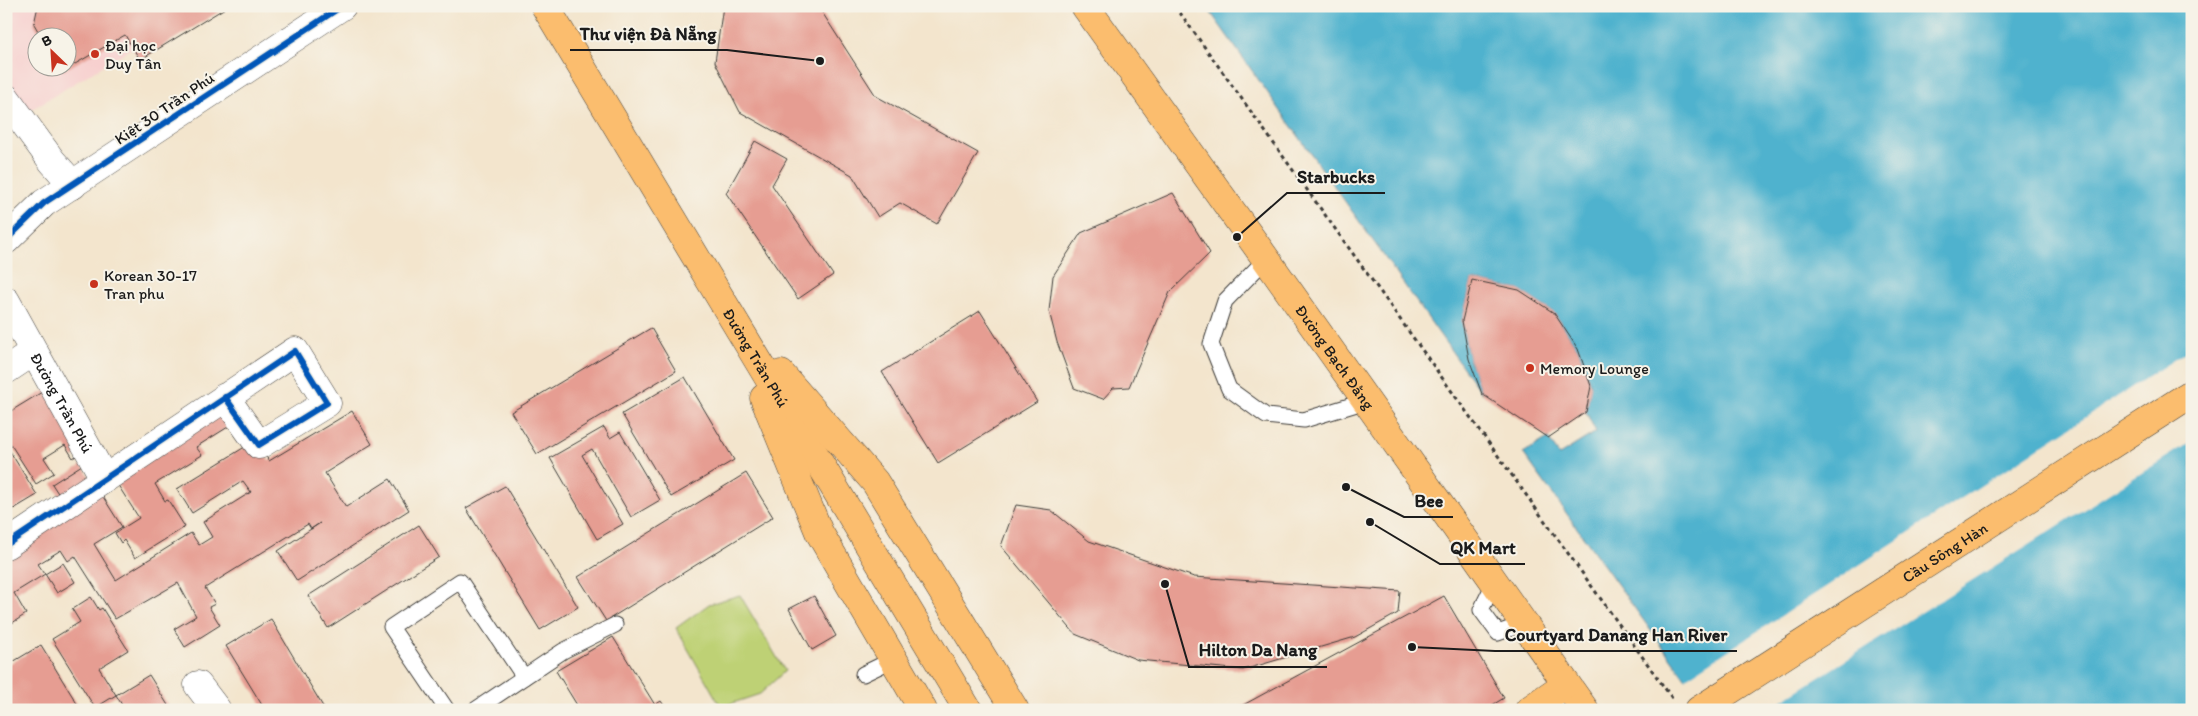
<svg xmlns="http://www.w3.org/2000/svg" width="2198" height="716" viewBox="0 0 2198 716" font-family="Itim,sans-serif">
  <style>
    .built { fill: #f7d0cf; fill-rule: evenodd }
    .green { fill: #bed175; stroke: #6d7648 }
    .water { fill: #4fb2ce; stroke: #366775 }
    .pier { fill: #f3e5cd }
    .building { fill: #e69d92 }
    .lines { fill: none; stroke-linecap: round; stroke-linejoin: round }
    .service-casing { stroke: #3c3a37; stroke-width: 17 }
    .minor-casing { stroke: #3c3a37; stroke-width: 29 }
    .primary-casing { stroke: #3c3a37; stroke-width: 29 }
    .path { stroke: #3c3a37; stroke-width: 3; stroke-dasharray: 4 4; stroke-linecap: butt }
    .service { stroke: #fff; stroke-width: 15 }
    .minor { stroke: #fff; stroke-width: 28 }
    .primary { stroke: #fbbd6e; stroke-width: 28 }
    .cycleway-casing { stroke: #f7f3e8; stroke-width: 9 }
    .cycleway { stroke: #0057b8; stroke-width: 6 }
    .poi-dot { fill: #c8321e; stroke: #f7f3e8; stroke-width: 2 }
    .labels { text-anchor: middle; stroke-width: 4; stroke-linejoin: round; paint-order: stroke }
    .poi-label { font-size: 16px; fill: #1c1c1c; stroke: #f7f3e8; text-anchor: start }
    .street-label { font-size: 16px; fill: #1c1c1c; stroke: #f7f3e8 }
    .leader { fill: none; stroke: #1c1c1c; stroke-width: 2 }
    .callout-dot { fill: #1c1c1c; stroke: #f7f3e8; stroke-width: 2 }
    .callout-label { font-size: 18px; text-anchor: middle; font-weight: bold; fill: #1c1c1c; stroke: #f7f3e8; stroke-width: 4; stroke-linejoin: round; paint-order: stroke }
  </style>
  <rect width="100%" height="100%" fill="#f7f3e8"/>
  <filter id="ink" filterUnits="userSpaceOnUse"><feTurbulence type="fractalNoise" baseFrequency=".02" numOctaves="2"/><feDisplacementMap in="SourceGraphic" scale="10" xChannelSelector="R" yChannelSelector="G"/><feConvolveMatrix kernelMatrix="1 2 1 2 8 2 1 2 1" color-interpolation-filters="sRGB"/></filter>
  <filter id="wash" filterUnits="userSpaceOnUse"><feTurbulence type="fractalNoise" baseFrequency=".0096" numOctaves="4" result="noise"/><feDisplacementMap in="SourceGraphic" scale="20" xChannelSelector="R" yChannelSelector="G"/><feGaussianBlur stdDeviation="1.12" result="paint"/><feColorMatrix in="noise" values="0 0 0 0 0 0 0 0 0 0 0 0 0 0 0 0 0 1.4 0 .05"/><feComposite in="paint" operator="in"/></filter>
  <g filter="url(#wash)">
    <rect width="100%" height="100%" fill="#f3e5cd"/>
    <!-- built -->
    <path class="built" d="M6,6H224L225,8L140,60L132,48L29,111L6,79ZM38,38H68V68H38Z"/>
    <!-- green -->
    <path class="green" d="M740,595L785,671L760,694L721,707L676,628L709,604Z"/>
    <!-- water -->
    <path class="water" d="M1206,6H2192V710H1708L1523,453L1548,438L1559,455L1596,432L1586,412L1591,385L1578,349L1554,313L1519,290L1472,280L1462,321L1469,359L1482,394Z"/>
    <!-- pier -->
    <path class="pier" d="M2192,348V441L1767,710H1705L1683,680Z"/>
    <g id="blocks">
      <!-- building -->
      <g class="building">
        <path d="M38,6H224L225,8L140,60L125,35L63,71L60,68H68V38H42L34,24Z"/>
        <path d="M723,6H818L876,96L978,153L937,224L900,203L878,217L852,175L740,112L715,62Z"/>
        <path d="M755,141L787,159L772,185L833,275L798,299L726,193Z"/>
        <path d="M1173,193L1210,253L1170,292L1129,387L1113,388L1103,399L1074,388L1057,342L1049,311L1053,276L1081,233Z"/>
        <path d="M1472,280L1519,290L1554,313L1578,349L1591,386L1586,412L1548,438L1482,394L1469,359L1462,321Z"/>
        <path d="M980,311L1037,402L938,463L882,372Z"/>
        <path d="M651,328L676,371L537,454L511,412Z"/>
        <path d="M685,377L734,460L671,497L622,414Z"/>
        <path d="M47,389L85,450L73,458L65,445L44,458L54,473L36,484L6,437V414Z"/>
        <path d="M228,409L236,422L196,447L202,455L155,484L165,501L168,500L185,527L135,558L124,540L121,543L115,533L139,518L114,479Z"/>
        <path d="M352,411L372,444L325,473L346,507L390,479L409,510L297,581L278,551L320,523L311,529L308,524L205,588L215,604L209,607L220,625L185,647L174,629L196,616L178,583L115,619L75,556L68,561L61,550L38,564L45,574L14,593L26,614L6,627V552L100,492L122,527L94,544L116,580L191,533L199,545L212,537L203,522L251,492L243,481L192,513L177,489L256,440L269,461Z"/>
        <path d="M604,427L610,438L620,432L660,500L631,517L592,449L582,455L623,524L597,539L550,458Z"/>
        <path d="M6,445L37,495L12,510L6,504Z"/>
        <path d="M82,465L93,482L63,501L52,484Z"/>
        <path d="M746,473L773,517L606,621L578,577Z"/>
        <path d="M505,486L578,607L540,630L466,508Z"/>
        <path d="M1016,505L1051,510L1089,541L1194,577L1400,591L1398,613L1355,637L1243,670L1138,660L1075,634L1001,546Z"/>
        <path d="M419,525L439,557L328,628L308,596Z"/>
        <path d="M63,563L75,582L57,593L45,574Z"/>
        <path d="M814,596L836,636L812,650L789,609Z"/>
        <path d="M1444,596L1504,698L1484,710H1234Z"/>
        <path d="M91,597L99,610L102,608L128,650L99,668L116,695L95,708L52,639L80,622L72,609Z"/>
        <path d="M271,619L325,710H265L226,646Z"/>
        <path d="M613,637L655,705L661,701L667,710H580L556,671Z"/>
        <path d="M41,645L66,686L81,710H33L31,707L27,710H6V666Z"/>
        <path d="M149,675L171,710H125L116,695Z"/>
      </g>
    </g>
  </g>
  <g filter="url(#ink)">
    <use href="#blocks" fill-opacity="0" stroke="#3c3a37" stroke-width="1"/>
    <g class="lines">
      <!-- service casing -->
      <g class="service-casing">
        <g id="service">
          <path d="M1266,259L1225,301L1211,344L1229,389L1266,416L1304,420L1366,401"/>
          <path d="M1494,583L1481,610L1498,633L1523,624"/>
          <path d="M863,674L894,659"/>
          <path d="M447,710L391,627L460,581L524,677"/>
          <path d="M475,710L563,651L615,625"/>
        </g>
      </g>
      <!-- minor casing -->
      <g class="minor-casing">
        <g id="minor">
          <path d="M6,98L52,161L73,185"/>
          <path d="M6,240L44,203L342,6"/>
          <path id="s1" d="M6,301L104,478"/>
          <path d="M6,370L33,352"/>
          <path d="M6,545L295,351L327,403L259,445L225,397"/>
          <path d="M198,685L217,710"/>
        </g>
      </g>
      <!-- primary casing -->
      <g class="primary-casing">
        <g id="primary">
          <path id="s2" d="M545,6L968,710"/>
          <path id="s3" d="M1085,6L1266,259L1585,710"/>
          <path d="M781,374L875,482L1015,710"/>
          <path d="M764,398L819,532L923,710"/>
          <path d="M1529,710L1566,684"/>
          <path id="s4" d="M1699,710L2192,393"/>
        </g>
      </g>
      <!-- path -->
      <path class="path" d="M1175,6L1672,698"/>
      <!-- service -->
      <use href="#service" class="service"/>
      <!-- minor -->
      <use href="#minor" class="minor"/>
      <!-- primary -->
      <use href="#primary" class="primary"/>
      <!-- cycleway casing -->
      <g class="cycleway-casing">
        <g id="cycleway">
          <path d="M6,240L44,203L342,6"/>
          <path d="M6,545L295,351L327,403L259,445L225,397"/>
        </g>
      </g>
      <!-- cycleway -->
      <use href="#cycleway" class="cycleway"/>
    </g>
  </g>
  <!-- markers -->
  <g class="poi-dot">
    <circle cx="95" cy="54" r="5"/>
    <circle cx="94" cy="284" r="5"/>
    <circle cx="1530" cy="368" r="5"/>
  </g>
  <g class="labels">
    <!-- poi labels -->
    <g class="poi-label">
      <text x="105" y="51">Đại học<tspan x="105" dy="18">Duy Tân</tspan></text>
      <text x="104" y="281">Korean 30-17<tspan x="104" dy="18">Tran phu</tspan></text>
      <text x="1540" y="374">Memory Lounge</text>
    </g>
    <!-- street labels -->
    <g class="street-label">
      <text transform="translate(164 108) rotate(-34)" y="6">Kiệt 30 Trần Phú</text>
      <text dy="6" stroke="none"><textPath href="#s3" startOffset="431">Đường Bạch Đằng</textPath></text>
      <text dy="6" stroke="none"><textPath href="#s2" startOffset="410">Đường Trần Phú</textPath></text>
      <text dy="6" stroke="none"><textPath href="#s1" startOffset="116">Đường Trần Phú</textPath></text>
      <text dy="6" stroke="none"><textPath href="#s4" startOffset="292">Cầu Sông Hàn</textPath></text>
    </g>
  </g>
  <!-- callouts -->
  <path class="leader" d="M820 61L727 50H570M1237 237L1287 193H1385M1346 487L1404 517H1453M1370 522L1440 564H1525M1412 647L1495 651H1737M1165 584L1189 667H1327"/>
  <g class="callout-dot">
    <circle cx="820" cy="61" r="5"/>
    <circle cx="1237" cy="237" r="5"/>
    <circle cx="1346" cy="487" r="5"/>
    <circle cx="1370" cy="522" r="5"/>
    <circle cx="1412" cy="647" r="5"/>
    <circle cx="1165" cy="584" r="5"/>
  </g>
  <g class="callout-label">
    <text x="648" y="40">Thư viện Đà Nẵng</text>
    <text x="1336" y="183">Starbucks</text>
    <text x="1429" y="507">Bee</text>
    <text x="1483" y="554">QK Mart</text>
    <text x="1616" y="641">Courtyard Danang Han River</text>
    <text x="1258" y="656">Hilton Da Nang</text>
  </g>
  <!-- margin -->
  <rect width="2198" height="716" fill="none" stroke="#f7f3e8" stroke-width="25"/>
  <!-- north arrow -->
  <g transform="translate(52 52) rotate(335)"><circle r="24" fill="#f7f3e8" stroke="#9f9d96"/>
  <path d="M0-4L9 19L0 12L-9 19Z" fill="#c8321e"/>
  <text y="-8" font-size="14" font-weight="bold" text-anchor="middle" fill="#1c1c1c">B</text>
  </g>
</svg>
